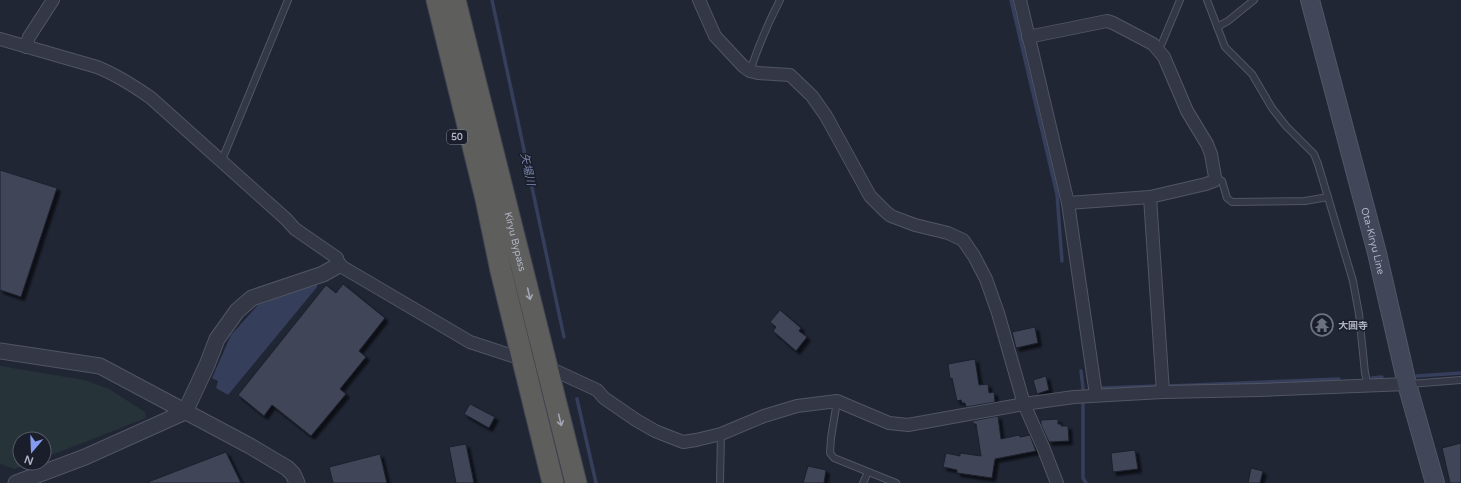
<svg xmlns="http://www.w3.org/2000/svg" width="1461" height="483" viewBox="0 0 1461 483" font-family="'Varela Round','Noto Sans JP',sans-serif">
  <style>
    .green { fill: #263439 }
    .water { fill: #353e5b }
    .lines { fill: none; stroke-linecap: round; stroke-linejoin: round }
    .stream { stroke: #353e5b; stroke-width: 3.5 }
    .building { fill: #3f4558; stroke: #1c1f2c; filter: url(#shadow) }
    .service-casing { stroke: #515564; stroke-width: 8 }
    .minor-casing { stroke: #515564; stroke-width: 14 }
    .tertiary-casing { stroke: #515564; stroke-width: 17 }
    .secondary-casing { stroke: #515564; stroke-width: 20 }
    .trunk-casing { stroke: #3f4250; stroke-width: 23 }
    .service { stroke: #343846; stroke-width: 6 }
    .minor { stroke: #343846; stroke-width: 12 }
    .tertiary { stroke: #343846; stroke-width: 15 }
    .secondary { stroke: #424659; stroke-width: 18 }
    .trunk { stroke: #5e5e5c; stroke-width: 21 }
    .oneway { stroke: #a2a5b4 }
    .labels { text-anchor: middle; stroke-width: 3; stroke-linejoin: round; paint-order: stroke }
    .shield { fill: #1a1d2a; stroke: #828595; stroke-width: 1 }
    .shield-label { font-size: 9px; font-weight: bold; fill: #aeb2c3 }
    .street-label { font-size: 10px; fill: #aeb2c3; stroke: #1a1d2a }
    .poi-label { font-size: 10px; font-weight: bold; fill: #aeb2c3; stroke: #1a1d2a; text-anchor: start }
    .water-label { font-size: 11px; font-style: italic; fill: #7884aa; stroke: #1a1d2a }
  </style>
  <defs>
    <filter id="shadow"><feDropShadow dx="3.5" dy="3.5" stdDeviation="1" flood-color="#0009"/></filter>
  </defs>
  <rect width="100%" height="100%" fill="#212635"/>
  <!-- green -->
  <path class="green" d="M0,366L84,380L109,389L145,412L146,418L44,458V439H20V463H30L15,469L0,464Z"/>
  <!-- water -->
  <path class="water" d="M317,284V287L228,395L216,388L218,381L212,378L231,335L258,305Z"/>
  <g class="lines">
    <!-- stream -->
    <g class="stream">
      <path d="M492,0L564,337"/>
      <path d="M1011,0L1057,194L1062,261"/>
      <path d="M1081,371L1083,388V478L1086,483"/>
      <path d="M1417,376L1461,373"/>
      <path d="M1372,378L1382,377"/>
      <path d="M1170,386L1339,379"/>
      <path d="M1102,388L1158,386"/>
      <path d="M577,399L596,483"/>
    </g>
  </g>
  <!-- building -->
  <g class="building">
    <path d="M0,170L57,188L21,297L0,290Z"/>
    <path d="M343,284L385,318L359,351L366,357L340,389L346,394L311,436L272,405L264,416L238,395L326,285L336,293Z"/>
    <path d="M780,310L801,328L799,331L807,337L796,351L773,331L776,327L770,322Z"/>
    <path d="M1035,327L1038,343L1016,348L1012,332Z"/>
    <path d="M975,359L979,385L988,384L989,393L994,392L995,402L966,407L965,403H962L961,400L957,401L952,378L950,379L948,364Z"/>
    <path d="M1046,376L1049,390L1037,394L1033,380Z"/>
    <path d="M470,404L495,417L489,428L464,414Z"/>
    <path d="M998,416L1001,439L1019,435L1020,437L1030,435L1036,451L995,459L992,478L957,473V470L943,467L946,453L960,456V453L981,456L976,424H974L972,421Z"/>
    <path d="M1058,419V424H1061V426H1068L1069,441L1049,442L1041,425V420Z"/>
    <path d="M1461,443V483H1450L1442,448Z"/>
    <path d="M466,444L474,483H456L449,447Z"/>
    <path d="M1135,450L1138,469L1113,472L1111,453Z"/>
    <path d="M226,452L241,483H149L148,482Z"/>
    <path d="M380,454L387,483H333L329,467Z"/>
    <path d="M808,466L826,470L824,483H803Z"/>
    <path d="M1251,468L1263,471L1260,483H1248Z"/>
  </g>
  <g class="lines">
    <!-- service casing -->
    <g class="service-casing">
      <g id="service">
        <path d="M1207,0L1225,47L1252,74L1272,108L1286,126L1314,154L1318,164L1353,281L1359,314L1365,373L1368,386"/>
        <path d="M1217,27L1228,21L1254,0"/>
        <path d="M1157,48L1162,43L1180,0"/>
        <path d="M750,71C758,47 768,23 780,0"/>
        <path d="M220,160L224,155L288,0"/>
        <path d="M1215,177L1222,181L1227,198L1232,202L1305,201L1328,197"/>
        <path d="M1409,384L1461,380"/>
        <path d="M837,401L831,438L830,453L834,458L896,483"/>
        <path d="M720,483L721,434"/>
        <path d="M863,483L868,472"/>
      </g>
    </g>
    <!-- minor casing -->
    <g class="minor-casing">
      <g id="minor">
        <path d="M699,0L715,36L743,66L750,71L758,73L790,75L812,96L826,116L870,196L886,212L891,216L915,225L948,233L963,240L974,256L986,279L998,313L1024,404L1043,447L1057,483"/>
        <path d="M1020,0L1068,203L1096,395"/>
        <path d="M1028,37L1107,21L1113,23L1153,44L1164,57L1187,111L1207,144L1211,154L1215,177L1214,181L1206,184L1150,197L1068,203"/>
        <path d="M0,39L97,67C117,75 134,86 151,98L286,219L295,229L337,258L339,265L470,342L525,360"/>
        <path d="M26,47L29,37L53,0"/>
        <path d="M1150,197L1163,392"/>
        <path d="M545,366L597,390L604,398L636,420L655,431L683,442L696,440L721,434L764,416L797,406L837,401L889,423L908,425L1024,404L1074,397L1163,392L1259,390L1407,384"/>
      </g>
    </g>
    <!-- tertiary casing -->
    <g class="tertiary-casing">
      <g id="tertiary">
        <path d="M0,351L100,366L250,446L287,468L293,474L297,483"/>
        <path d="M16,483L85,457L185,412L207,365L217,339L237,311L252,298L323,274L339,265"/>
      </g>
    </g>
    <!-- secondary casing -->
    <g class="secondary-casing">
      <g id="secondary">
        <path id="s1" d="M1310,0L1377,253L1407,384L1435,483"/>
      </g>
    </g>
    <!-- trunk casing -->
    <g class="trunk-casing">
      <g id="trunk">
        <path d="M437,0L486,199L501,271L553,483"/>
        <path id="s2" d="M455,0C496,161 536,322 576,483"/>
      </g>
    </g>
    <!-- service -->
    <use href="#service" class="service"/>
    <!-- minor -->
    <use href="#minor" class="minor"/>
    <!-- tertiary -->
    <use href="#tertiary" class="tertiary"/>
    <!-- secondary -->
    <use href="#secondary" class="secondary"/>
    <!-- trunk -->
    <use href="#trunk" class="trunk"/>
  </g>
  <!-- one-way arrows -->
  <defs><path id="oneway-shaft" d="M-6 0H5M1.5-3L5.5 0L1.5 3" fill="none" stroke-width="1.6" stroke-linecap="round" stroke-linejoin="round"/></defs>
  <g class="oneway">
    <use href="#oneway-shaft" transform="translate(529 294) rotate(77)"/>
    <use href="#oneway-shaft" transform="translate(560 420) rotate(76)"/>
  </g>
  <!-- icons -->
  <defs>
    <g id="temple-ring" transform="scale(1.15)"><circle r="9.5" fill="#1a1d2a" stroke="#6b7280" stroke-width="1.5"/><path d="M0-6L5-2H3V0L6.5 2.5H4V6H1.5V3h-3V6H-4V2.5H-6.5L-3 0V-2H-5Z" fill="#6b7280"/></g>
  </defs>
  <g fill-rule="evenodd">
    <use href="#temple-ring" x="1322" y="325"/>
  </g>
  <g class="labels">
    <!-- shield labels -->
    <rect class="shield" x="447" y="130" width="20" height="14" rx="3"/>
    <g class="shield-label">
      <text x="457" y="140">50</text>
    </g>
    <!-- street labels -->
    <g class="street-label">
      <text dy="4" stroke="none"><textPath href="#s2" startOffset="249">Kiryu Bypass</textPath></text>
      <text dy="4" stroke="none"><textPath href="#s1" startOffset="249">Ota-Kiryu Line</textPath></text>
    </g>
    <!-- poi labels -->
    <g class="poi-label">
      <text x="1338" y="329">大圓寺</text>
    </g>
    <!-- water labels -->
    <g class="water-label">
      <text transform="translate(528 169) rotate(78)" y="4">矢場川</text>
    </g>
  </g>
  <!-- north arrow -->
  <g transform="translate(32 451) rotate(199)"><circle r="19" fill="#1a1d2a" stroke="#555967"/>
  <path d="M0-3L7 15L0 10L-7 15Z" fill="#859bf1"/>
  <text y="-6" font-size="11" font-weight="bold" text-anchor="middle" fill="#aeb2c3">N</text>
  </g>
</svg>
